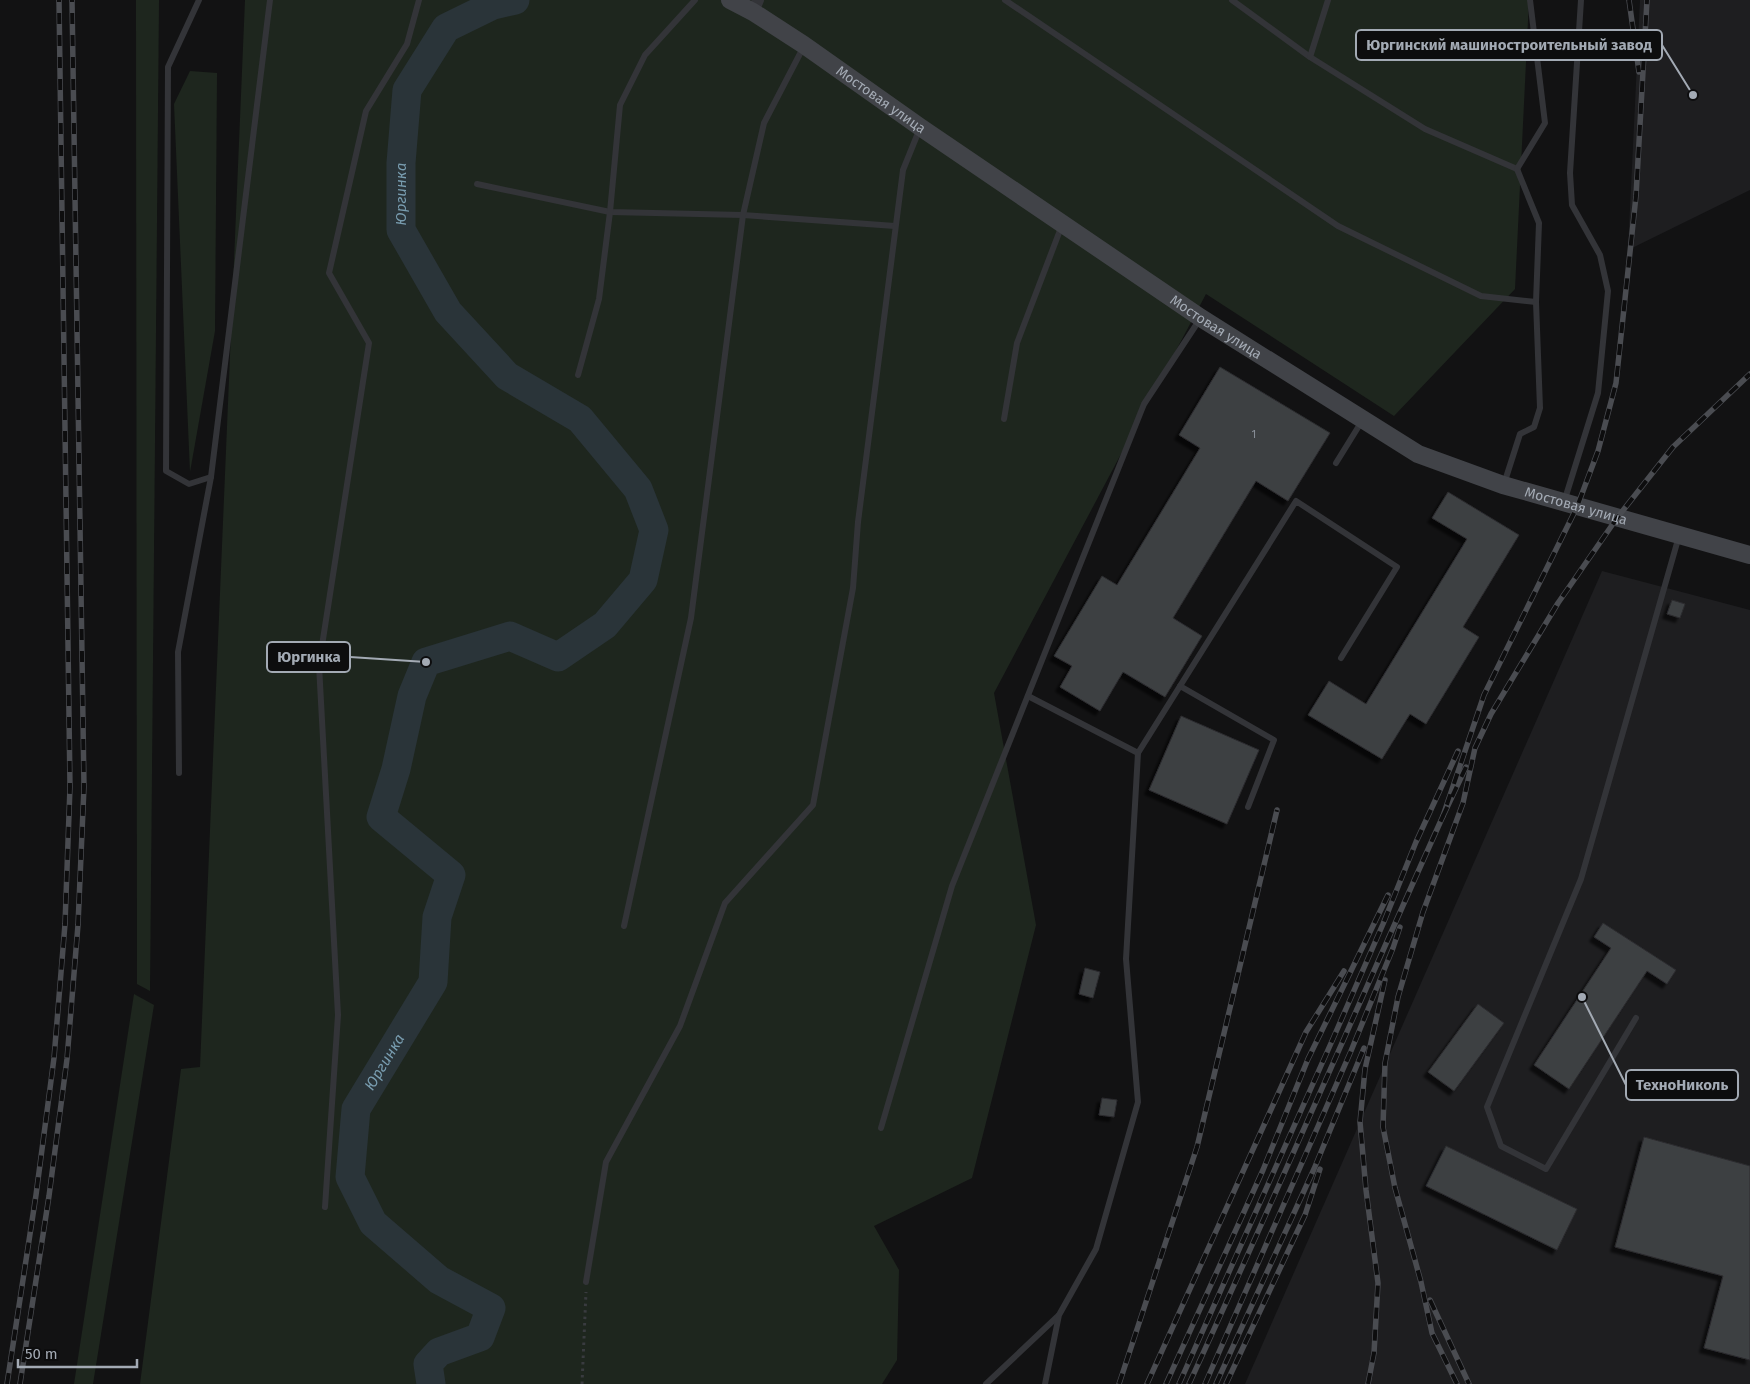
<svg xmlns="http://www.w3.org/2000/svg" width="1750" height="1384" viewBox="0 0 1750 1384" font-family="'Fira Sans',sans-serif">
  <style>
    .built { fill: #1e1e20 }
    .green { fill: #1e261e }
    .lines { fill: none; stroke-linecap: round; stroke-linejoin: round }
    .river { stroke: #2a3439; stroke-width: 29 }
    .building { fill: #3e4043; stroke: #2c2c2f; filter: url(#shadow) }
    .path { stroke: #393b3f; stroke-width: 3; stroke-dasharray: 2.5 4; stroke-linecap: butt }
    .lane { stroke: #333438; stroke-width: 6 }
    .street { stroke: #333438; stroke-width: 12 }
    .secondary { stroke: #414348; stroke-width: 18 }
    .rail-casing { stroke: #4a4c51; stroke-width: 5.5 }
    .rail { stroke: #0d0d0e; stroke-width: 4; stroke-dasharray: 11; stroke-linecap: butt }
    .labels { text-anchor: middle; stroke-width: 4.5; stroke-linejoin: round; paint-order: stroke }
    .number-label { font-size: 11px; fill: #8a9098 }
    .street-label { font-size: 14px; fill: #a3aab4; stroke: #0d0d0e }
    .water-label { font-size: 15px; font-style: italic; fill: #799db0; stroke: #0d0d0e }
    .leader { fill: none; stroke: #a3aab4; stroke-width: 2 }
    .callout-dot { fill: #a3aab4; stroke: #0d0d0e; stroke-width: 2 }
    .callout { fill: #0d0d0e; stroke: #a3aab4; stroke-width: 2 }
    .callout-label { font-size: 15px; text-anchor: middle; font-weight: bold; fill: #a3aab4 }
  </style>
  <defs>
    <filter id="shadow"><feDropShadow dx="-4.5" dy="4.5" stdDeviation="1" flood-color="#0009"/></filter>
  </defs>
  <rect width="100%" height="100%" fill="#121213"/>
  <!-- built -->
  <g class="built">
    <path d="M1640,0H1750V190L1628,250Z"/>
    <path d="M1602,571L1750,610V1384H1245Z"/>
  </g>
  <!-- green -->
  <g class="green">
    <path d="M136,0H159L150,991L137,984Z"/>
    <path d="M245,0H1529L1515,289L1394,416L1206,294L994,693L1036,925L972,1178L874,1226L899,1270L897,1360L882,1384H140L181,1069L200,1067Z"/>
    <path d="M190,71L217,73L215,331L190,472L174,104Z"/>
    <path d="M134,994L154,1005L93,1384H74Z"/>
  </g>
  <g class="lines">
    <!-- river -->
    <path class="river" id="s1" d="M431,1384L428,1364L439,1352L480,1337L491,1308L439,1280L373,1223L350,1177L356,1109L433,982L437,917L451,875L381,817L396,769L412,696L426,662L510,636L558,657L605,625L643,580L654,530L638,489L580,419L507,376L448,312L401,230V163L407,90L446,28L493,5L515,0"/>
  </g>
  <!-- building -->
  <g class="building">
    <path d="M1220,367L1330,433L1288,501L1256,481L1173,618L1202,636L1165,697L1123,672L1100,711L1060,687L1072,666L1054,656L1102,576L1117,585L1200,448L1179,435Z"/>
    <path d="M1448,492L1519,535L1463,627L1479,637L1426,724L1410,714L1382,759L1308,715L1329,681L1366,704L1467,539L1432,518Z"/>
    <path d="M1672,600L1685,604L1680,618L1667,614Z"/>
    <path d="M1181,716L1259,750L1227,824L1149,790Z"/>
    <path d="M1603,923L1676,970L1667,984L1647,971L1569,1089L1534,1065L1611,948L1594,937Z"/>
    <path d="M1085,968L1100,972L1093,998L1079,994Z"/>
    <path d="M1478,1004L1504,1023L1454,1091L1428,1072Z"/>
    <path d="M1102,1098L1117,1100L1114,1117L1099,1115Z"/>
    <path d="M1644,1137L1750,1166V1360L1704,1348L1723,1276L1615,1247Z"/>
    <path d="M1446,1146L1577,1209L1557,1250L1426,1186Z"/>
  </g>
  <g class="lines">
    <!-- path -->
    <path class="path" d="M582,1384L586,1292"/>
    <!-- lane -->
    <g class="lane">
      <path d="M199,0L168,67L166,471L189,484L211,477"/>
      <path d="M1005,0L1338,226L1481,296L1536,302"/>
      <path d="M1232,0L1310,57L1425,129L1517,169"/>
      <path d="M1310,57L1328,0"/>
      <path d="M477,184L610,212L743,215L895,226"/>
      <path d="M578,375L599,299L610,212L620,105L645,55L695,0"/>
      <path d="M1004,419L1017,343L1062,225"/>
      <path d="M1336,463L1362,421"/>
      <path d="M1504,484L1520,434L1534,427L1540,408L1536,302L1539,223L1517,169L1545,123L1530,0"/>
      <path d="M1564,502L1598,393L1608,291L1600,255L1572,205L1570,173L1581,0"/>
      <path d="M1180,686L1274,740L1248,807"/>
      <path d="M1028,696L1138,753L1296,501L1397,567L1341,658"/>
      <path d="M179,773L178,652L211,477L270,0"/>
      <path d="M624,926L691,618L743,215L764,123L804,46"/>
      <path d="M1636,1018L1546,1169L1501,1146L1487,1107L1581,879L1679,536"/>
      <path d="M881,1128L952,886L1144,404L1200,319"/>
      <path d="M325,1207L338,1015L319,665L369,343L329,273L366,111L407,44L419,0"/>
      <path d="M586,1282L606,1162L680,1026L725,903L813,805L853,588L858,522L903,170L920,128"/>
      <path d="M986,1384L1058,1316"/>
      <path d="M1045,1384L1059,1315L1096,1249L1138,1102L1126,959L1138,753"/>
    </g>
    <!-- street -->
    <path class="street" d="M753,12L758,0"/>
    <!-- secondary -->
    <path class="secondary" id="s2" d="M730,0L753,12L804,45L920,127L1201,318L1418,454L1503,485L1750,555"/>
    <!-- rail casing -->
    <g class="rail-casing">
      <g id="rail">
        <path d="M1629,0L1639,72"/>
        <path d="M1466,767L1443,816L1484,695L1577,507L1598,451L1616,383L1636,196L1647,0"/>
        <path d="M1430,1300L1469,1384"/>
        <path d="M7,1384L36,1195L54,1058L65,924L70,787L59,0"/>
        <path d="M20,1384L49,1196L67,1059L78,925L84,787L72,0"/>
        <path d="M1119,1384L1197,1147L1277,810"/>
        <path d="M1147,1384L1306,1032L1344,971"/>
        <path d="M1166,1384L1263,1170L1308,1059L1388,895"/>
        <path d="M1179,1384L1332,1041L1383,924L1416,842L1458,751"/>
        <path d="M1189,1384C1276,1195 1358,1005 1443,816"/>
        <path d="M1205,1384L1351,1051L1393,948L1400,927"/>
        <path d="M1216,1384L1314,1169L1364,1048"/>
        <path d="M1226,1384L1305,1215L1320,1169"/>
        <path d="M1368,1384L1374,1353L1378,1283L1366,1190L1360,1122L1365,1069L1385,980"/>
        <path d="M1457,1384L1432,1333L1421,1282L1395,1188L1383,1127L1385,1063L1398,997L1423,912L1463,803L1475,748L1491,714L1558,603L1617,518L1673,447L1750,374"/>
      </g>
    </g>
    <!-- rail -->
    <use href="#rail" class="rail"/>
  </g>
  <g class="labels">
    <!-- number labels -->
    <g class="number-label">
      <text x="1254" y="438">1</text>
    </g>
    <!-- street labels -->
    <g class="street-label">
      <text dy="5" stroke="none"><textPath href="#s2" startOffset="181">Мостовая улица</textPath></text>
      <text dy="5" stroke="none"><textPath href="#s2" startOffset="586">Мостовая улица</textPath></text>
      <text dy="5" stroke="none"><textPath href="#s2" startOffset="991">Мостовая улица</textPath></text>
    </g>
    <!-- water labels -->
    <g class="water-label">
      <text dy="5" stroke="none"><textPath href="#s1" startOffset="1632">Юргинка</textPath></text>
      <text dy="5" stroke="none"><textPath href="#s1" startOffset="432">Юргинка</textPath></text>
    </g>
  </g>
  <!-- callouts -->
  <path class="leader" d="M1693 95L1662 45M426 662L350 657M1582 997L1626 1085"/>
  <g class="callout-dot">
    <circle cx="1693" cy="95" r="5"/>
    <circle cx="426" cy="662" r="5"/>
    <circle cx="1582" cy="997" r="5"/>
  </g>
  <g class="callout">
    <rect x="1356" y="30" width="306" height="30" rx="5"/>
    <rect x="267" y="642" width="83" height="30" rx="5"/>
    <rect x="1626" y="1070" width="112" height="30" rx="5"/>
  </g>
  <g class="callout-label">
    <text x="1509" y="50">Юргинский машиностроительный завод</text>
    <text x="309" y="662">Юргинка</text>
    <text x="1682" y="1090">ТехноНиколь</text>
  </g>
  <!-- scale -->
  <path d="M18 1359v8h119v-8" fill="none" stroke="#a3aab4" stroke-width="2.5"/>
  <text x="25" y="1359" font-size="15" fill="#a3aab4" stroke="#0d0d0e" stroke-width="4" paint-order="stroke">50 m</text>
</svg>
